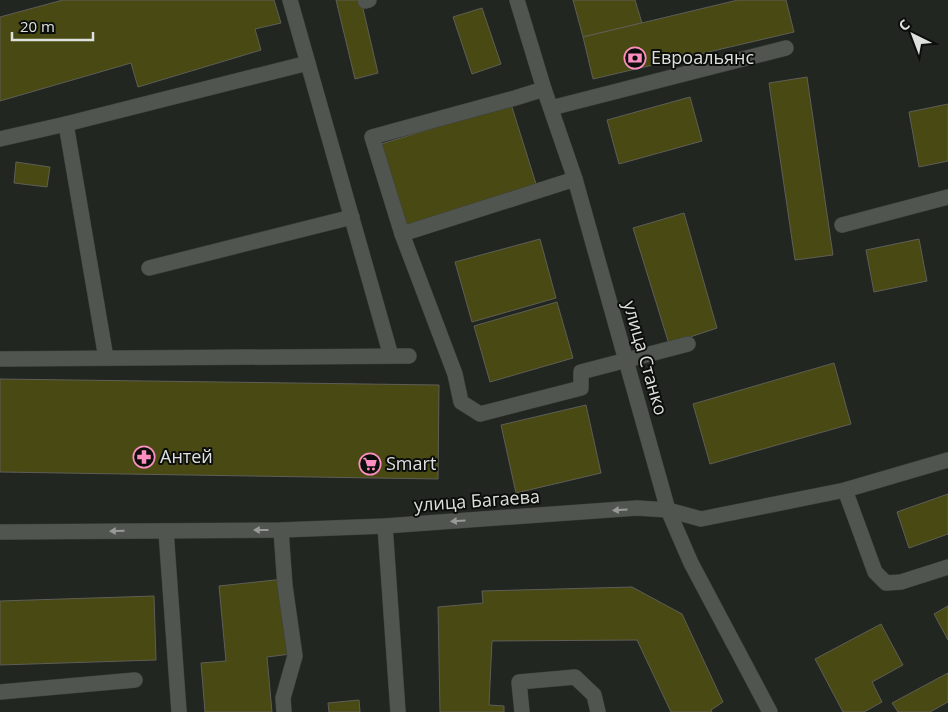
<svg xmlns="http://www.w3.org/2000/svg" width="948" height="712" viewBox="0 0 948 712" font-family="'Open Sans',sans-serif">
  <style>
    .building { fill: #494913; stroke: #5e5e57 }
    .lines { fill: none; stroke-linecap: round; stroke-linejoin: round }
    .minor-casing { stroke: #3d413c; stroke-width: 16 }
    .minor { stroke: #51554f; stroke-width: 15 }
    .oneway { fill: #979a96 }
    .labels { text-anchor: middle; stroke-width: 4; stroke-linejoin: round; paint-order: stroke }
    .poi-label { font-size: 18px; fill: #dde0dc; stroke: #0c0e0c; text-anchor: start }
    .street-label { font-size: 18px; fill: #dde0dc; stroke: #0c0e0c }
  </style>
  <rect width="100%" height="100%" fill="#222620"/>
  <!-- building -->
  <g class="building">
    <path d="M63,0H274L281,23L255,29L261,50L138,87L131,63L0,101V17Z"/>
    <path d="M336,0H361L378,73L355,79Z"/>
    <path d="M573,0H635L642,23L583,37Z"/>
    <path d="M738,0H786L794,32L593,79L583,37Z"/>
    <path d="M482,8L501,64L472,74L453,17Z"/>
    <path d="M807,77L833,255L795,260L769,83Z"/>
    <path d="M690,97L702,141L619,164L607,120Z"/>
    <path d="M511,104L537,187L404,229L378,145Z"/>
    <path d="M948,104V161L919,167L909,112Z"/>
    <path d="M16,162L50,167L47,187L14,183Z"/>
    <path d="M684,213L717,328L669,344L633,228Z"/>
    <path d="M540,239L556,298L472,322L455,262Z"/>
    <path d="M919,239L927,281L874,292L866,250Z"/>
    <path d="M557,302L573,358L490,382L474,326Z"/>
    <path d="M834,363L851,424L710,464L693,404Z"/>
    <path d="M0,379L439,385L438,479L0,472Z"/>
    <path d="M586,405L601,473L516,493L501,425Z"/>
    <path d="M948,494V534L909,548L897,512Z"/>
    <path d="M284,579L291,654L267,657L272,712H205L201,663L226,661L219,586Z"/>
    <path d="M632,587L682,614L723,702L711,710L712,712H671L637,640L492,641L489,705L504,706V712H440L438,607L483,603L482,591Z"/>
    <path d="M154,596L156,660L0,665V601Z"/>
    <path d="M948,606V640L934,614Z"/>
    <path d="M881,624L903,665L872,682L882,702L864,712H843L815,659Z"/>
    <path d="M948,673V702L930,712H898L892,703Z"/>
    <path d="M359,700L360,712H329L328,703Z"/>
  </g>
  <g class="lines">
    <!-- minor casing -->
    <g class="minor-casing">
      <g id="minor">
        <path d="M290,0L391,356"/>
        <path d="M517,0L544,89L575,179L668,510L691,563L770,712"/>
        <path d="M365,1L369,0"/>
        <path d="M544,89L515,98L372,137L402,234L455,374L461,402L480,414L581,388V372L688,344"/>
        <path d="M551,108L786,48"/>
        <path d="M66,124L106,358"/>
        <path d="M0,139L66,124L308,63"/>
        <path d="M842,225L948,197"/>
        <path d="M402,234L575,179"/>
        <path d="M149,268L352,217"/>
        <path d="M0,359L409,356"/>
        <path d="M845,490L875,572L886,583L901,582L948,567"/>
        <path d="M385,526L398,712"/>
        <path d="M281,530L285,586L295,656L283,698L284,712"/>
        <path d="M166,531L179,712"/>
        <path d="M0,532L281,530L385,526L637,508L668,510L701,519L845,490L948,460"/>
        <path d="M0,692L135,680"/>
        <path d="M522,712L519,682L575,677L594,695L598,712"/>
      </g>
    </g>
    <!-- minor -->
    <use href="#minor" class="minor"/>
  </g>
  <!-- one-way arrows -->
  <defs><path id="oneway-solid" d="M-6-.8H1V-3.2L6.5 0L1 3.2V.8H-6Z" transform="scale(1.25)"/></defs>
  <g class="oneway">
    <use href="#oneway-solid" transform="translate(620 510) rotate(176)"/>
    <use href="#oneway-solid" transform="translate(458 521) rotate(176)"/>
    <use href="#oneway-solid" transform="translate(261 530) rotate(180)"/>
    <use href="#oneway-solid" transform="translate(117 531) rotate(179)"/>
  </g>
  <!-- icons -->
  <defs>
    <g id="bank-ring" transform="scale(1.125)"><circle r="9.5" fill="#0c0e0c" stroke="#fd8ebf" stroke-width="1.5"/><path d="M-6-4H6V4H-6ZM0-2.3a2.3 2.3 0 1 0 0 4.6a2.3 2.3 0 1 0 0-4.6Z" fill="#fd8ebf"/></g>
    <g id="pharmacy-ring" transform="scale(1.125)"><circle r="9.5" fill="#0c0e0c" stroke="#fd8ebf" stroke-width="1.5"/><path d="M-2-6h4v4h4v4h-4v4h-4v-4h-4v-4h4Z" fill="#fd8ebf"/></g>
    <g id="supermarket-ring" transform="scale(1.125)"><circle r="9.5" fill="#0c0e0c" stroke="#fd8ebf" stroke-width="1.5"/><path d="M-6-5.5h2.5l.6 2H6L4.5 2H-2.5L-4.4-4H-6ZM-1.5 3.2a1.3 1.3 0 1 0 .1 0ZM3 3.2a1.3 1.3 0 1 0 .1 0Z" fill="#fd8ebf"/></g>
  </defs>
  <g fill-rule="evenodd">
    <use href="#bank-ring" x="635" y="58"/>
    <use href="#pharmacy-ring" x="144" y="457"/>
    <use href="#supermarket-ring" x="370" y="464"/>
  </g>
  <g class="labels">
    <!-- poi labels -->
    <g class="poi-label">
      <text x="651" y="64">Евроальянс</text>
      <text x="160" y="463">Антей</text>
      <text x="386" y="470">Smart</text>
    </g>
    <!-- street labels -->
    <g class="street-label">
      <text transform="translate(645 358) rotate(74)" y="6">улица Станко</text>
      <text transform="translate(477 501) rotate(-4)" y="6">улица Багаева</text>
    </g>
  </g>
  <!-- north arrow -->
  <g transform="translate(913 35) rotate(318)" stroke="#0c0e0c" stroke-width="4" paint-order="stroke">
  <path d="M0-4L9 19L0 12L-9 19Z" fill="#dde0dc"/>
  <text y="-8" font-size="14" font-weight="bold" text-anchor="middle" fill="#dde0dc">С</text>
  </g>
  <!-- scale -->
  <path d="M12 32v8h81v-8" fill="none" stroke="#dde0dc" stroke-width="2.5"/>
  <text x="20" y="32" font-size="15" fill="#dde0dc" stroke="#0c0e0c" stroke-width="4" paint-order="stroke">20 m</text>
</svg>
